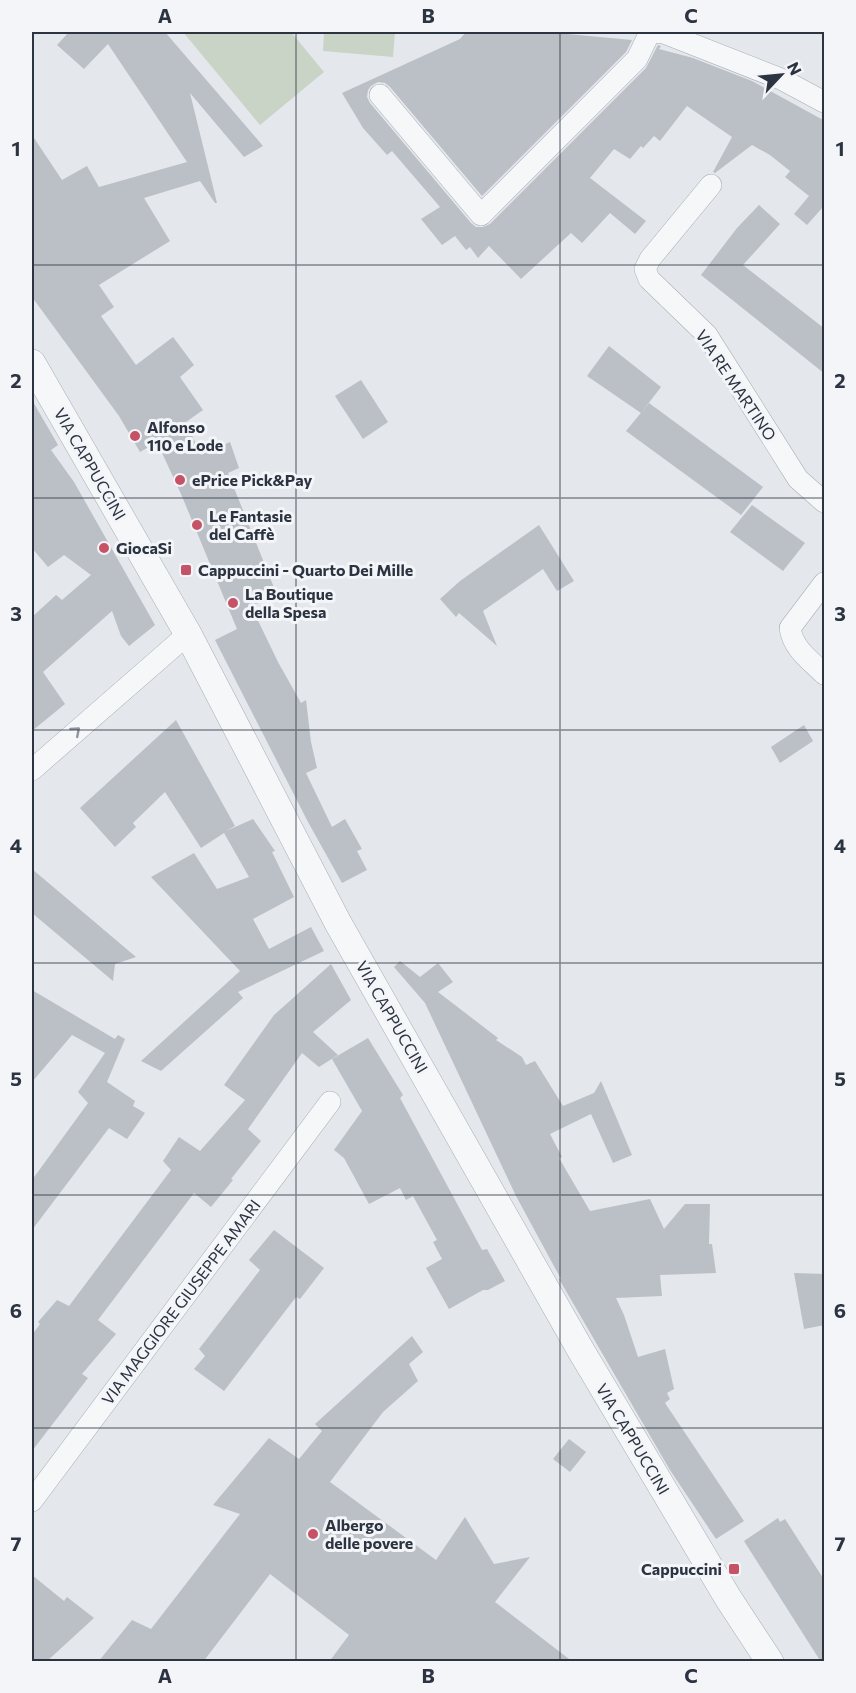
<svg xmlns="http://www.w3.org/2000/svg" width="856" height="1693" viewBox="0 0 856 1693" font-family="Commissioner,sans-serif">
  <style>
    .green { fill: #c9d4c6 }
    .building { fill: #bbc0c7 }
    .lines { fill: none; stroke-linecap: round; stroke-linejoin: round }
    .minor-casing { stroke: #a9aeb5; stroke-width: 22 }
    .tertiary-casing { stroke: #a9aeb5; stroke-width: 28 }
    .minor { stroke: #f6f7f9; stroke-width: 21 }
    .tertiary { stroke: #f6f7f9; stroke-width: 27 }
    .oneway { stroke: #91969e }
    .grid { fill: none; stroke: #2c3442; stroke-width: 1.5; stroke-opacity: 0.55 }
    .poi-dot { fill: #c65365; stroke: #f3f5f8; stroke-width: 2 }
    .labels { text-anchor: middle; stroke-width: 6; stroke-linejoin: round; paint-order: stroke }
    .street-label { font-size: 16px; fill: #2c3442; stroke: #f3f5f8 }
    .poi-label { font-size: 16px; font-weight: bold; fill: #2c3442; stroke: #f3f5f8; text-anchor: start }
    .neatline { fill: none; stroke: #2c3442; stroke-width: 2 }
    .grid-label { font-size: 20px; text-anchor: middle; font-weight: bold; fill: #2c3442 }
  </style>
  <rect width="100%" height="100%" fill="#e4e7eb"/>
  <!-- green -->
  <g class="green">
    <path d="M183,32H291L324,72L260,125Z"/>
    <path d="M324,32H395L393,57L323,51Z"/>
  </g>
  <!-- building -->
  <g class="building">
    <path d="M69,32H165L263,146L244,157L190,93L217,203H215L200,181L144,198L170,241L99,285L114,307L101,316L136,365L173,337L194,365L180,377L203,410L186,422L201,455L230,442L239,468L228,473L277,595L251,606L278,662L301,703L306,700L311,742L317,768L306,773L332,827L345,819L362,849L357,851L367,870L342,883L308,822L215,640L237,629L181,494L157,442L140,452L119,416L32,297V135L62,180L87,166L99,187L187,162L108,44L84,69L57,45Z"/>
    <path d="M466,32H546L632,40L626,52L482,196L390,87L385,83L378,82L371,86L368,90L367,97L370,103L471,223L476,227H483L490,224L646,68L658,45L661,46L659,49L693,58L752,81L825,121V209L823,207L807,225L794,214L809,196L785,177L790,171L770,155L752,145L715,173L713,172L732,137L687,106L660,141L654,136L643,148L641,146L630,159L614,149L590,178L646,221L635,234L610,213L582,243L571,233L521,279L489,246L478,258L470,247L466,250L455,236L442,245L421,219L440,207L392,151L387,155L363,128L342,93L460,39Z"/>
    <path d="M759,205L780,224L743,265L825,329V374L701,275L737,228Z"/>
    <path d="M609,346L661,387L641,413L587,376Z"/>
    <path d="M361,380L388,422L363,439L335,396Z"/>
    <path d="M32,400L58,445L51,450L74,482L155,625L129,646L121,636L112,611L43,672L65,704L32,731V617L56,595L62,600L91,575L64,555L48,567L32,548Z"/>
    <path d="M649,403L763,487L741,515L626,431Z"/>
    <path d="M752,505L805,543L783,571L730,532Z"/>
    <path d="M539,525L574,581L557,591L543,569L483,611L497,646L459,613L456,617L440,599L460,581Z"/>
    <path d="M176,720L235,826L226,831L253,819L275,851L272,852L294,897L253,919L269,949L311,927L324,951L238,992L243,998L161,1071L141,1061L240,971L151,877L194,853L217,889L249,877L224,833L201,848L165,792L133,823L136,827L115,847L80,808Z"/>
    <path d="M804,725L813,741L780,763L771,747Z"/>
    <path d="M32,869L136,957L115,964L113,981L32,913Z"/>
    <path d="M400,961L420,977L438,963L453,982L438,992L498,1038L496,1040L522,1057L526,1065L535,1061L563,1106L594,1093L601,1081L632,1155L613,1163L591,1114L550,1134L562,1157L559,1158L590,1211L650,1199L664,1229L685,1204H710L709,1244H712L716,1273L660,1275L662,1296L616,1298L624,1315L638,1357L665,1349L674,1389L667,1393L670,1399L665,1403L744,1521L716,1539L670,1470L559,1279H561L516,1196L425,1003L394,967Z"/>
    <path d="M331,964L351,1000L313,1032L338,1055L319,1067L302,1053L248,1129L261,1141L231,1179L233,1180L211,1207L194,1193L98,1320L116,1334L82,1374L88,1378L32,1451V1335L40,1324L38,1322L57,1300L69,1306L171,1170L163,1161L179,1137L200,1151L245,1100L224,1085L274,1015Z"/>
    <path d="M32,990L115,1039L118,1035L125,1039L107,1082L135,1101L133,1106L145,1113L127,1139L109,1128L32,1230V1180L88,1103L78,1092L105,1053L72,1035L32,1082Z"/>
    <path d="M368,1038L403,1095L400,1098L482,1250L487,1249L505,1281L488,1290H483L449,1309L426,1268L442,1259L433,1242L437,1240L413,1196L406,1200L400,1188L369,1204L344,1158L334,1150L362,1111L332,1059Z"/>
    <path d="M274,1230L324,1268L300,1299L296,1297L224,1391L194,1369L205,1356L199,1349L260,1270L249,1260Z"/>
    <path d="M794,1273L825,1274V1325L804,1329Z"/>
    <path d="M412,1336L423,1352L409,1364L418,1381L383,1412L330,1482L436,1560L465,1517L494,1564L530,1557L495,1602L573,1662H329L349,1635L270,1574L203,1662H98L132,1620L151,1629L240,1514L213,1505L269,1438L299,1459L322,1431L315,1424Z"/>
    <path d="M569,1439L586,1452L570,1472L553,1459Z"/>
    <path d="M778,1518L780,1522L785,1519L825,1581V1662H821L744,1541Z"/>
    <path d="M32,1575L64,1601L67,1597L94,1618L46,1662H32Z"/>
  </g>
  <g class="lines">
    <!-- minor casing -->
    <g class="minor-casing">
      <g id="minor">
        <path d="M653,32L664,33L781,79L824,102"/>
        <path d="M380,95L481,215L637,59L650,32"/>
        <path d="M711,185L650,259L645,269L649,279L707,335L798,479L824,502"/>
        <path d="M824,583L790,628C793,649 810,660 824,674"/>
        <path d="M32,770L188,634"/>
        <path d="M32,1501L330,1102"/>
      </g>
    </g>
    <!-- tertiary casing -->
    <g class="tertiary-casing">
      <path id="tertiary" d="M32,363L188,634L338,923L580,1349L728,1598L770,1662"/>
    </g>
    <!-- minor -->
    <use href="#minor" class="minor"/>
    <!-- tertiary -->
    <use href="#tertiary" class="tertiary"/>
  </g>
  <!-- one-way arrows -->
  <defs><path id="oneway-chevron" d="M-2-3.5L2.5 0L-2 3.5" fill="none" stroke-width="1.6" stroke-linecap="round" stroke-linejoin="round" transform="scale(1.5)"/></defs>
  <use class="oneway" href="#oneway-chevron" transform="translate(76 731) rotate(-41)"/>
  <!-- grid -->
  <path class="grid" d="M296,32V1662M560,32V1662M32,265H824M32,498H824M32,730H824M32,963H824M32,1195H824M32,1428H824"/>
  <!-- markers -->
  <g class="poi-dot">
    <circle cx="135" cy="436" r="6"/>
    <circle cx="180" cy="480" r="6"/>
    <circle cx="197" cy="525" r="6"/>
    <circle cx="104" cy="548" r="6"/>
    <rect x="180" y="564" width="12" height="12" rx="3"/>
    <circle cx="233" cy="603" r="6"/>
    <circle cx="313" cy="1534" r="6"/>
    <rect x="728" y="1563" width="12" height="12" rx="3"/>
  </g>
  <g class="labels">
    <!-- street labels -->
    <g class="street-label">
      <text transform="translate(736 385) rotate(56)" y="6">VIA RE MARTINO</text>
      <text transform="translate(90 464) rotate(60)" y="6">VIA CAPPUCCINI</text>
      <text transform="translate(392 1017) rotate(60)" y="6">VIA CAPPUCCINI</text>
      <text transform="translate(181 1302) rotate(-53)" y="6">VIA MAGGIORE GIUSEPPE AMARI</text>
      <text transform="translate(633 1439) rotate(59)" y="6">VIA CAPPUCCINI</text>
    </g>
    <!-- poi labels -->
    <g class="poi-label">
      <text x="147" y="433">Alfonso<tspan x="147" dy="18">110 e Lode</tspan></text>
      <text x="192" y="486">ePrice Pick&amp;Pay</text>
      <text x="209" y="522">Le Fantasie<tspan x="209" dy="18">del Caffè</tspan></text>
      <text x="116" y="554">GiocaSi</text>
      <text x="198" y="576">Cappuccini - Quarto Dei Mille</text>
      <text x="245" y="600">La Boutique<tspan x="245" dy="18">della Spesa</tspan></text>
      <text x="325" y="1531">Albergo<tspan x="325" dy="18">delle povere</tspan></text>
      <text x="722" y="1575" text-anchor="end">Cappuccini</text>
    </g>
  </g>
  <!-- border -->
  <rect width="856" height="1693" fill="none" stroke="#f3f5f8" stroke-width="66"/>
  <!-- north arrow -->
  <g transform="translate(781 75) rotate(64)" stroke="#f3f5f8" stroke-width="4.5" paint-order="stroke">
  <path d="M0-4.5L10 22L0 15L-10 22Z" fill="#2c3442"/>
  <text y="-9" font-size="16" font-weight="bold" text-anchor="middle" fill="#2c3442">N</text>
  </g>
  <rect x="33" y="33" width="790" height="1627" class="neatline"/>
  <g class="grid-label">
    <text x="165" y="23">A</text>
    <text x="428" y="23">B</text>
    <text x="691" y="23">C</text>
    <text x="16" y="156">1</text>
    <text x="840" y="156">1</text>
    <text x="16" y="388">2</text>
    <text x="840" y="388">2</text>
    <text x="16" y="621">3</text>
    <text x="840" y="621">3</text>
    <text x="16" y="853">4</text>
    <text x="840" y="853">4</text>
    <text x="16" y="1086">5</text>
    <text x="840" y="1086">5</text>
    <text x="16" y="1318">6</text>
    <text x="840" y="1318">6</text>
    <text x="16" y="1551">7</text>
    <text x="840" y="1551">7</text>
    <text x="165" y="1683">A</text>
    <text x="428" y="1683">B</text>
    <text x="691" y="1683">C</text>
  </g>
</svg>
